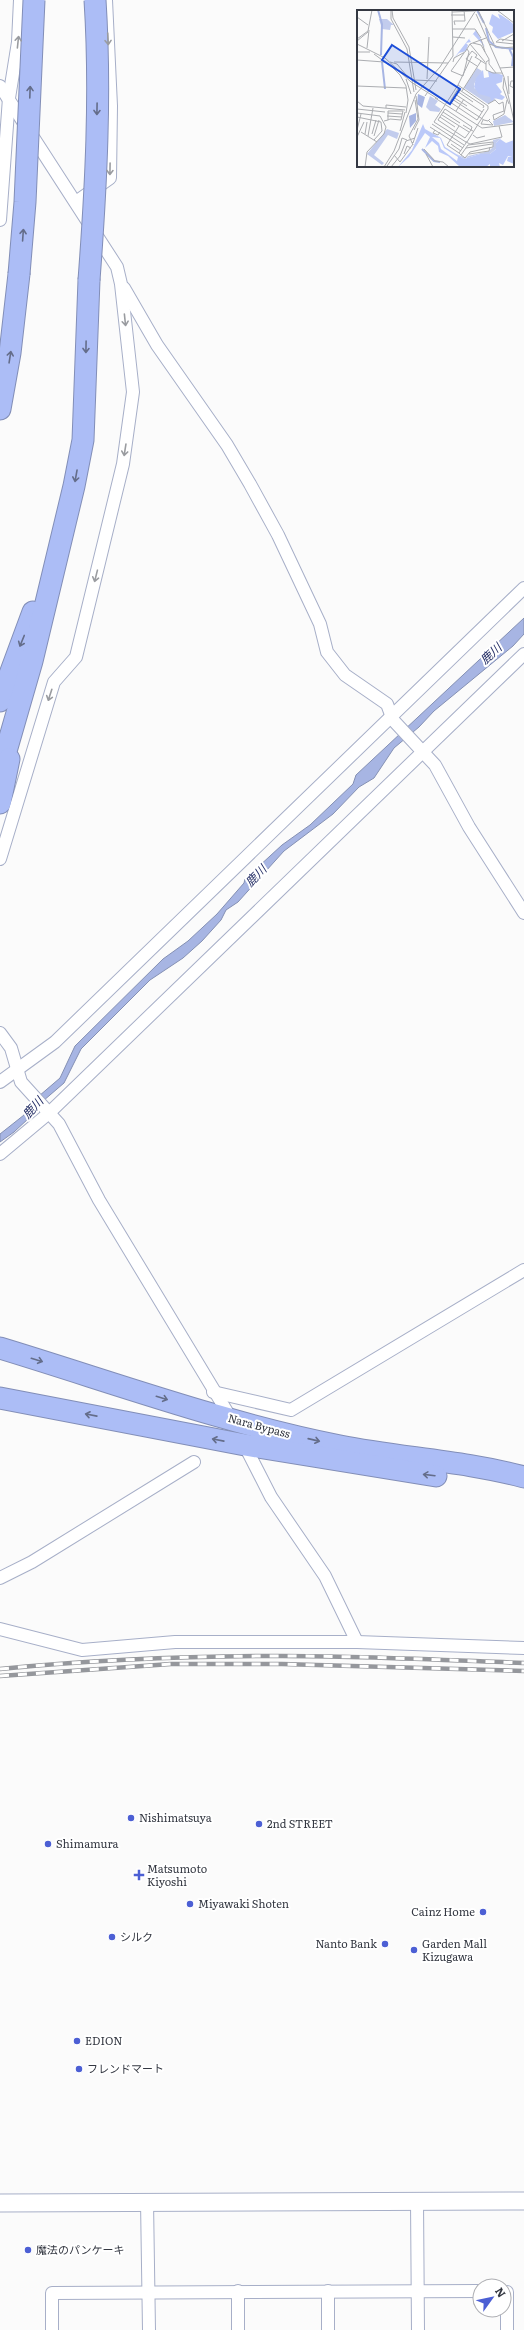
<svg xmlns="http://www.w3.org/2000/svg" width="524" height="2330" viewBox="0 0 524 2330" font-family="Literata,'Noto Sans JP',serif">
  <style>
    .water { fill: #a7b5e3; stroke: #8490b3 }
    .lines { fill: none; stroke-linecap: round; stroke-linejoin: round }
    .street-casing { stroke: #a7afc8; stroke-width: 14 }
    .secondary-casing { stroke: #a7afc8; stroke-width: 19 }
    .highway-casing { stroke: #828eb7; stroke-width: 23 }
    .street { stroke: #fff; stroke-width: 12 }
    .secondary { stroke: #fff; stroke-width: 17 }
    .highway { stroke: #acbdf6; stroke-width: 21 }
    .rail-casing { stroke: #95979c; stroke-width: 4.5 }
    .rail { stroke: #fff; stroke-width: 3; stroke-dasharray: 9; stroke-linecap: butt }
    .highway-bridge-casing { stroke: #828eb7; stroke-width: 23; stroke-linecap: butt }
    .highway-bridge { stroke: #acbdf6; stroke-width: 21 }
    .oneway { stroke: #9a9ca0 }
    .oneway2 { stroke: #646d8a }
    .poi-dot { fill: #4c5fd4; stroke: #fff; stroke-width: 1.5 }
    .labels { text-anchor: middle; stroke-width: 4; stroke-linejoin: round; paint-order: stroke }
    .street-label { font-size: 11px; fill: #343842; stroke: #fff }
    .poi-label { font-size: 11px; fill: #343842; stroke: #fff; text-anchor: start }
    .water-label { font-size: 12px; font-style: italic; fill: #222c64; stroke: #fff }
    .inset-river { fill: none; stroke: #a7b5e3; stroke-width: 2 }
    .inset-road { fill: none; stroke: #abadb1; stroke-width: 1 }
    .view { fill: #1d4ed8; fill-opacity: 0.15; stroke: #1d4ed8; stroke-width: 2 }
    .inset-edge { fill: none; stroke: #343842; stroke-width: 2 }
  </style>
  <rect width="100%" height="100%" fill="#fbfbfb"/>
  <!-- water -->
  <path class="water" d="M524,618V634L513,646L434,711L419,727L394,748L374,778L359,787L333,814L284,851L238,902L226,910L221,920L202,941L183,958L150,980L81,1049L64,1083L36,1107L29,1118L14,1132L0,1142V1134L24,1115L32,1102L60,1078L75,1046L163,959L188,941L217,914L244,883L245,879L282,845L310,825L353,784L356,775Z"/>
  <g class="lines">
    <!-- street casing -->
    <g class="street-casing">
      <g id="street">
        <path d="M0,86L117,267L121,284L133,392L123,464L76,657L54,682L0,859"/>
        <path d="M76,202L110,178L111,106L106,0"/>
        <path d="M0,220L9,98L18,42L20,0"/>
        <path d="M124,288L157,345L227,445L250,484L278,535L320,624L327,652L345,675L387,704L393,720L435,765L469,827L524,913"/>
        <path d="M0,1033L11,1048L21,1082L59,1124L99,1200L232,1420"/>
        <path d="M0,1082L55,1042L524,588"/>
        <path d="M0,1154L49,1113L524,654"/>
        <path d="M213,1392L291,1410L524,1270"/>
        <path d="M243,1442L271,1497L325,1576L357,1642"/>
        <path d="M0,1578L32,1562L194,1462"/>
        <path d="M0,1629L82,1650L175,1642H357L524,1648"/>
        <path d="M147,2201L149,2330"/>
        <path d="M417,2201L418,2330"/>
        <path d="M238,2291V2330"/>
        <path d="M504,2292H507V2330"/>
        <path d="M52,2330V2293L480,2291"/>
        <path d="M328,2330V2291"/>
      </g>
    </g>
    <!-- secondary casing -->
    <g class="secondary-casing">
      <path id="secondary" d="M0,2203L524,2201"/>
    </g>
    <!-- highway casing -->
    <g class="highway-casing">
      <g id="highway">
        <path d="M0,409L10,353L19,274"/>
        <path d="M0,701L33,612"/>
        <path d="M0,772L32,661L74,486L83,440L89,280"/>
        <path d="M0,803L9,759"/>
        <path d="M0,1348C112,1382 224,1423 340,1446C401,1458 464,1461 524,1477"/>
        <path d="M0,1398L245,1445L436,1476"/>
      </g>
    </g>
    <!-- street -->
    <use href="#street" class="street"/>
    <!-- secondary -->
    <use href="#secondary" class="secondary"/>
    <!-- highway -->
    <use href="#highway" class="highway"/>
    <!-- rail casing -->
    <g class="rail-casing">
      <g id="rail">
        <path d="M0,1669C93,1660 188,1656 282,1656C362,1656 443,1660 524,1663"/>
        <path d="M0,1676L171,1664H282L524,1671"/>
      </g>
    </g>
    <!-- rail -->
    <use href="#rail" class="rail"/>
    <!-- highway-bridge casing -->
    <g class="highway-bridge-casing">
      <g id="highway-bridge">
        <path d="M19,274L25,202L34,0"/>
        <path d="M89,280C96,187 101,93 95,0"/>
      </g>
    </g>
    <!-- highway-bridge -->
    <use href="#highway-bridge" class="highway-bridge"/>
  </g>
  <!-- one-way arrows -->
  <defs><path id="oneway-shaft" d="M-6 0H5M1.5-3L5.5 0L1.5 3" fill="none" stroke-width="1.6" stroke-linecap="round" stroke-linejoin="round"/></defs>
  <g class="oneway">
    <use href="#oneway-shaft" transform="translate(108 39) rotate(87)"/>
    <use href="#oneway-shaft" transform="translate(18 42) rotate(-84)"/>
    <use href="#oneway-shaft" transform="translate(110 169) rotate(91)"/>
    <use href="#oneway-shaft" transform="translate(125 320) rotate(84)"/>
    <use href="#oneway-shaft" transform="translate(125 450) rotate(99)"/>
    <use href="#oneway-shaft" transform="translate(96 576) rotate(104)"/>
    <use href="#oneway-shaft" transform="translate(50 695) rotate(108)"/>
  </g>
  <g class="oneway2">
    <use href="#oneway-shaft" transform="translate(30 92) rotate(-88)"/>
    <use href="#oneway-shaft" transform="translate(97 109) rotate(91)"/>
    <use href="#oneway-shaft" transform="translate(23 235) rotate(-86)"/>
    <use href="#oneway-shaft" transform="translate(86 347) rotate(91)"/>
    <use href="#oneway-shaft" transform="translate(10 357) rotate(-81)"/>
    <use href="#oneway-shaft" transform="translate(76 476) rotate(100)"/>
    <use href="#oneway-shaft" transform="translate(22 641) rotate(112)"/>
    <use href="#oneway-shaft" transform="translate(37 1360) rotate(17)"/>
    <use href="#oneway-shaft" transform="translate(162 1398) rotate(17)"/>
    <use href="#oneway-shaft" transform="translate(91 1415) rotate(-169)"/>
    <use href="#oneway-shaft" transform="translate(218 1440) rotate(-169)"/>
    <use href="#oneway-shaft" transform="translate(314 1440) rotate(13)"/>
    <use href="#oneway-shaft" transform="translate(429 1475) rotate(-173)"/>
  </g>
  <!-- markers -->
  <g class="poi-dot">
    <circle cx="131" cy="1818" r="4"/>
    <circle cx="259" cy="1824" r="4"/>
    <circle cx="48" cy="1844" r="4"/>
    <path d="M137 1869h4v4h4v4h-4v4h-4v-4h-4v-4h4z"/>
    <circle cx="190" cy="1904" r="4"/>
    <circle cx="483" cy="1912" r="4"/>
    <circle cx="112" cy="1937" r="4"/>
    <circle cx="385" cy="1944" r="4"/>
    <circle cx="414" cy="1950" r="4"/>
    <circle cx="77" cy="2041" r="4"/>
    <circle cx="79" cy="2069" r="4"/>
    <circle cx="28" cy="2250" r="4"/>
  </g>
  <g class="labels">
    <!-- street labels -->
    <g class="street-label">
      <text transform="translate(259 1426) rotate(15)" y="4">Nara Bypass</text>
    </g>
    <!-- poi labels -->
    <g class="poi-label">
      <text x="139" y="1822">Nishimatsuya</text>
      <text x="267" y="1828">2nd STREET</text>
      <text x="56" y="1848">Shimamura</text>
      <text x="147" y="1873">Matsumoto<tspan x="147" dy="13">Kiyoshi</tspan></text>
      <text x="198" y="1908">Miyawaki Shoten</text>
      <text x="475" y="1916" text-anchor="end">Cainz Home</text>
      <text x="120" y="1941">シルク</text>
      <text x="377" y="1948" text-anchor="end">Nanto Bank</text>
      <text x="422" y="1948">Garden Mall<tspan x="422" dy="13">Kizugawa</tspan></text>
      <text x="85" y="2045">EDION</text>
      <text x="87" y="2073">フレンドマート</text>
      <text x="36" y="2254">魔法のパンケーキ</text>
    </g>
    <!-- water labels -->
    <g class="water-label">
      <text transform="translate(491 654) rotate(-43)" y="4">鹿川</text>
      <text transform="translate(256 876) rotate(-46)" y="4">鹿川</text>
      <text transform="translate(33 1108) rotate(-48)" y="4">鹿川</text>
    </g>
  </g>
  <!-- overview -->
  <g transform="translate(357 10)">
    <rect width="157" height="157" fill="#fbfbfb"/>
    <path d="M22,9H30L37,15H34L33,20L25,19ZM120,58L125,61L117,74V78L139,89L131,94L107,78ZM73,86L81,91L78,95L84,99L82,102L73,101L69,97ZM148,105L157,112L137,116L136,111ZM30,119L42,123L40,129L31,125L17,145L27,153L25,155L10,144ZM144,128L139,133V139L133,144L126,146L123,144L107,149L99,144L109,148L111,146L132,141L136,137V130Z" fill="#c2cced"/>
    <path d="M135,4L143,9L141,4L144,5L153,11L157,15V22L141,29L135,22L136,17L132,14ZM119,20L128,37L116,24L112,29L114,32L109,33L111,35L109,41L102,43L97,48ZM126,60L127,68L132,67L131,61L146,65L145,72L139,74L145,82L143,84L148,87L145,90L137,88L135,92L133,87L122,84L117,77L119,68ZM66,114L68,119L84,128L88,137L107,149L123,144H133L139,139V133L143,129L149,133L157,130V154L150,151L151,147H155L151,146L146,155L142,153L143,157H133V154L129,157H103L91,146L82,142L81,136L75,131L68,138L73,127L68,123L52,147L41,157L55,140ZM75,127L83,128L87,138L101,147L100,151L84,139L82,133Z" fill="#bbc9f9" fill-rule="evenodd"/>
    <path d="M61,84L68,87L65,98L60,94ZM59,103V111L53,118L52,106Z" fill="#a7b5e3"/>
    <path class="inset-river" d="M21,0L25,14L24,45M120,0L127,13M129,18L132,31L139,37L157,39M152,38L156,47L155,56M25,52L28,79M65,139L77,151L83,152"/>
    <path class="inset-road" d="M34,0V9L50,39L57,82M35,0L36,8L52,37L59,80M121,0L137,34M140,0L157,13M95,2L117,1M119,4L147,67L157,111M94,5H107M0,7L11,15M98,15L97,11H108L107,0M95,19H118L124,28M96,27L108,28M0,29L11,21L15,0M124,29L128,42M0,31L11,22M145,31L157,24M157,31L143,29L139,32L157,34M116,33L124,35L132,49V54L139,63M0,34L28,48L54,72L81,89M113,34L128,52M132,34L145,38L157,37M10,38L12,20M0,42H13M107,43L94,61L106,66L112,42L110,39M17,44L32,55M118,47L129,54M118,48L120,45L115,41L109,49L120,56M0,50L27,52M132,50L129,52V60L136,63H145M33,52L40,54L49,65M37,52L91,53M96,52L97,48L108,42L113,34L129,28M31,53L43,65L49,76L51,90L49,103M143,58L157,57M151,66L152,84M147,68L146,78L152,94M49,69L54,84M70,69L72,27M57,70L80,71M157,71H154L153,76L157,78M101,75L115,46M0,76L49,78M100,81L116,92M105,81L124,51M98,84L125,102M68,86L96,46L95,0M96,87L110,96M78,88L125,118L157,114M95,89L127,110L131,111L133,109M0,91L6,96L48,100M131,94L138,90L142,94L146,92L147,101L136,105L137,110M29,98V95L49,97M126,98L127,96L101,79L93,92L120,110L127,99M0,99L28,102M99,101L107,89M86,102L103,113M0,103L23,106L29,117L27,124L10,142L8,157M31,103L45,104M85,105L112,122M30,106L45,107M0,107L24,112L25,121L17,130M83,107L98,117M126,110L124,114L136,115L131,110M137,110L147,104L150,90M27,111L31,110L33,109L44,110L46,101H31V110M75,114L107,135M106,115L114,120L108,128L81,110L88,99L115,117L114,120L116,121M102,116L90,135L102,143L104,145L107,147L108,148L113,142L136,137V132L111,135L104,145M73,117L106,138M0,120L4,104M57,120L62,110L59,86M78,120L76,123L81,125L83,122M43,121L48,102M4,122L20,132M8,124L10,112M15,124L19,110M116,125L120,128L128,126M11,126L16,98M17,126L22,110M0,127L7,112M55,132L56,133L61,118M94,134L104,141M56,135L52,126L61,109L58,90M109,138L135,134M67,139L78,151L86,152L92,157M102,143L109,133V132H110L120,116L121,114L131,99V96L101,75L77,112L109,132L113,134L145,127L142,116M47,144L50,136L54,138M69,144L76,157M112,144L132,141L133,137M37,145L43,152L56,134M30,156L42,139L45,128L50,130M27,157L37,141L59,84L83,57L119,0M34,157L43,146L49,131L58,128"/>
    <path class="view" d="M35,35L103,79L93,94L25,50Z"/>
    <rect width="157" height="157" class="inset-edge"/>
  </g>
  <!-- north arrow -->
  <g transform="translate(492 2298) rotate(57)"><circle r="19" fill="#ffffff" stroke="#aeafb3"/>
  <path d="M0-3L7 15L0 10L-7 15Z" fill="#4c5fd4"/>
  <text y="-6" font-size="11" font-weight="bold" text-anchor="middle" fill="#343842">N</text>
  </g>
</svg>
